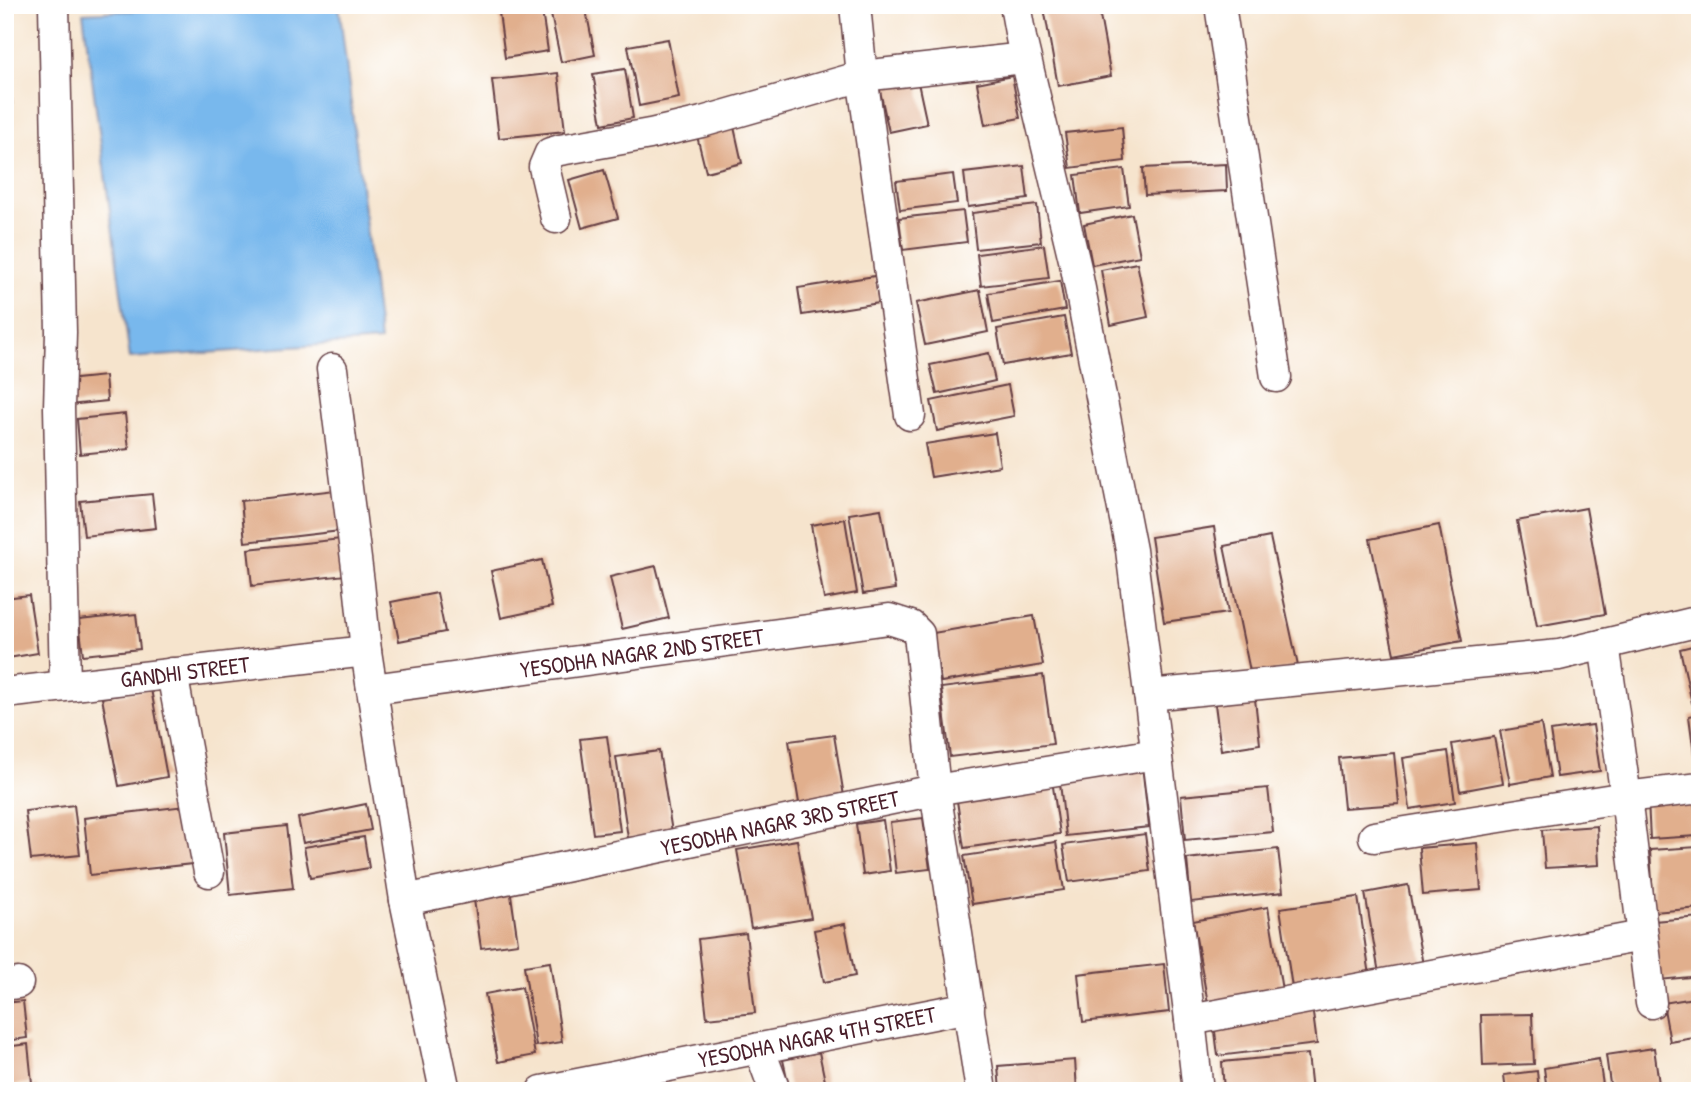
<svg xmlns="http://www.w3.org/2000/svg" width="1705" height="1096" viewBox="0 0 1705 1096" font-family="'Patrick Hand',sans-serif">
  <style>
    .water { fill: #78b8ed; stroke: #616c8c; stroke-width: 2 }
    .building { fill: #e1af8d }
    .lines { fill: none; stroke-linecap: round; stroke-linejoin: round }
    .street-casing { stroke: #643d43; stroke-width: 33 }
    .street { stroke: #fff; stroke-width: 30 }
    .labels { text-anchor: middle; stroke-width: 5; stroke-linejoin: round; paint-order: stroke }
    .street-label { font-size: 23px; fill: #4a1f2b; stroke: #fff }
  </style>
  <rect width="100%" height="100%" fill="#fff"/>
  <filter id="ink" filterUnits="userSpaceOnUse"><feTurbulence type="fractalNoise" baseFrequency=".0143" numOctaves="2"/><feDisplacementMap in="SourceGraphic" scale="14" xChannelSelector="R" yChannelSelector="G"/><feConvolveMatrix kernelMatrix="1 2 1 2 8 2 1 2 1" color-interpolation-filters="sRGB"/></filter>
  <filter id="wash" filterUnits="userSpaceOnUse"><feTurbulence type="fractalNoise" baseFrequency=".00686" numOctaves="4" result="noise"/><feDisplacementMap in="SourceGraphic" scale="28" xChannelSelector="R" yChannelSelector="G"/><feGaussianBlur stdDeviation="1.57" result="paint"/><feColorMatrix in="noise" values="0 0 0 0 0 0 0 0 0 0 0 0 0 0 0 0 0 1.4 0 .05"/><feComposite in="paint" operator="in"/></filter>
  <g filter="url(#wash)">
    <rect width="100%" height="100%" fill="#f6e4cd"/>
    <!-- water -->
    <path class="water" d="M241,5H339L380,341L130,358L83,13Z"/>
    <g id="blocks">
      <!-- building -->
      <g class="building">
        <path d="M498,5H541L548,51L505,58Z"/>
        <path d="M549,5H585L595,55L561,62Z"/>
        <path d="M1059,5H1098L1111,76L1058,86L1044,8Z"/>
        <path d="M668,39L679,98L639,106L628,46Z"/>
        <path d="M625,69L633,118L602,124L593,74Z"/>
        <path d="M558,73L565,131L499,138L492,80Z"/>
        <path d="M1012,76L1020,118L985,125L977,83Z"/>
        <path d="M917,78L927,124L889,132L879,86Z"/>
        <path d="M5,97H12L13,136H5Z"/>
        <path d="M734,127L742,163L706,172L697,136Z"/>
        <path d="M1122,127L1125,161L1070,168L1065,133Z"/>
        <path d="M1226,164L1227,191L1145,195L1143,168Z"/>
        <path d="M1024,166L1028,199L968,207L964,173Z"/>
        <path d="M1124,169L1129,206L1080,213L1075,175Z"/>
        <path d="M604,170L618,218L582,228L569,180Z"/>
        <path d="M953,174L957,203L900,210L896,181Z"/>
        <path d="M1037,205L1041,242L976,249L972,213Z"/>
        <path d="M963,211L967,242L903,250L899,218Z"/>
        <path d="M1132,214L1140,256L1092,265L1084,224Z"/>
        <path d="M1044,245L1049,278L981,286L977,254Z"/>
        <path d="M1137,263L1148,317L1111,325L1101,270Z"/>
        <path d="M875,276L879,303L802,315L798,288Z"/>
        <path d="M1060,281L1065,310L993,323L988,293Z"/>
        <path d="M980,290L988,332L925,345L916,303Z"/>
        <path d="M1064,317L1071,353L1003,365L997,329Z"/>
        <path d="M989,353L995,381L937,394L930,365Z"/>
        <path d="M105,376L107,401L69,405L66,380Z"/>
        <path d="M1008,385L1014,416L937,431L931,401Z"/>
        <path d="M125,414L129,449L80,454L77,419Z"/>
        <path d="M995,433L1000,466L931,477L925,444Z"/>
        <path d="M335,490L340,531L245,542L241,501Z"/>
        <path d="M152,494L156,528L84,536L80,501Z"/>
        <path d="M1586,508L1605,614L1537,626L1517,521Z"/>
        <path d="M881,509L895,589L863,594L849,514Z"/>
        <path d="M845,519L857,593L824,599L811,525Z"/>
        <path d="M1439,525L1462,641L1394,654L1370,539Z"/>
        <path d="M1214,527L1228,613L1164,622L1151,537Z"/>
        <path d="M1270,537L1298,666L1251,676L1224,546Z"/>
        <path d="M341,539L346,575L252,586L248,549Z"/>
        <path d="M542,560L552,607L501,618L491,571Z"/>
        <path d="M656,566L669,618L622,629L610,577Z"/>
        <path d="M437,593L445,632L399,641L391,602Z"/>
        <path d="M29,595L38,653L8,658L5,640V598Z"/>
        <path d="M136,614L140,649L83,655L79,620Z"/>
        <path d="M1034,616L1043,665L941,682L933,633Z"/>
        <path d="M1700,644V701L1692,703L1680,649Z"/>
        <path d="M1043,675L1053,744L950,757L941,688Z"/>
        <path d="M151,689L167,777L119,786L102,698Z"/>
        <path d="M1255,699L1260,744L1221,750L1215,704Z"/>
        <path d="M1700,714V761L1695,762L1689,716Z"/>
        <path d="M1541,724L1550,777L1510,784L1500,731Z"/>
        <path d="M1593,725L1600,771L1557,777L1550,731Z"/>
        <path d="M834,735L844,796L799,803L789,741Z"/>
        <path d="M607,736L620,831L593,834L580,739Z"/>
        <path d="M1494,737L1503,783L1460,791L1452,744Z"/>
        <path d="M659,751L672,832L628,838L616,757Z"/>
        <path d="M1448,751L1455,802L1410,809L1403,758Z"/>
        <path d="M1394,753L1399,804L1344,808L1339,758Z"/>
        <path d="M1142,765L1149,827L1066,836L1059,774Z"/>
        <path d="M1052,780L1060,834L964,848L956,794Z"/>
        <path d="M1268,788L1273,832L1185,840L1181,796Z"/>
        <path d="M1694,797L1697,836L1650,839L1648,800Z"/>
        <path d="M366,804L371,830L303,843L298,818Z"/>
        <path d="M74,805L80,855L31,860L25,811Z"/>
        <path d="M185,806L192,864L90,875L84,818Z"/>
        <path d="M923,818L930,869L896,873L890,822Z"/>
        <path d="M883,820L890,871L863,875L856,824Z"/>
        <path d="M286,826L293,888L230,895L224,833Z"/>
        <path d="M1597,826L1599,865L1545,868L1542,830Z"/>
        <path d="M1145,834L1150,871L1069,882L1063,845Z"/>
        <path d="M364,837L369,868L310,878L304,847Z"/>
        <path d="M797,840L811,918L751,928L737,850Z"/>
        <path d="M1056,842L1064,890L972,904L964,856Z"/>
        <path d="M1477,843L1481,890L1423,895L1419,848Z"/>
        <path d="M1698,847L1700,908L1654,912L1650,850Z"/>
        <path d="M1278,849L1283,892L1191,902L1187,859Z"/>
        <path d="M1408,885L1424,970L1380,979L1365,893Z"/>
        <path d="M510,888L518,943L481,948L473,893Z"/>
        <path d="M1358,897L1371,982L1293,994L1280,908Z"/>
        <path d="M1268,907L1283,996L1209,1009L1193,921Z"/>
        <path d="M1700,917V976L1659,980L1654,921Z"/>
        <path d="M845,924L855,976L824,982L814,930Z"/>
        <path d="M746,933L755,1013L707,1018L698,939Z"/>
        <path d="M550,962L562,1042L536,1046L524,966Z"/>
        <path d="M1164,964L1169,1012L1083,1022L1078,974Z"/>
        <path d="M522,987L535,1055L498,1062L485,994Z"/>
        <path d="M1700,997V1037L1670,1042L1663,1003Z"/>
        <path d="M23,1001L27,1038L5,1041V1003Z"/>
        <path d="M1312,1006L1317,1044L1218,1056L1214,1023Z"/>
        <path d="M1532,1014L1534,1064L1483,1066L1481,1015Z"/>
        <path d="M28,1044L32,1083L5,1086V1047Z"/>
        <path d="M1654,1048L1660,1091H1611L1606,1055Z"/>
        <path d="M819,1052L827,1091H790L783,1060Z"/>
        <path d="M1308,1054L1312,1091H1224L1222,1062Z"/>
        <path d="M1599,1059L1604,1091H1547L1544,1068Z"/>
        <path d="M1075,1060L1077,1091H1000L998,1066Z"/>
        <path d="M1537,1071L1539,1091H1506L1504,1075Z"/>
        <path d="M38,1086V1091H12V1089Z"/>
      </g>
    </g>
  </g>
  <g filter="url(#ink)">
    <use href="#blocks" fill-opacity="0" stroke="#643d43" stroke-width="2"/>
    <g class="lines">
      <!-- street casing -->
      <g class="street-casing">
        <g id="street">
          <path d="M54,5L61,332L59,408L65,685"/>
          <path d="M855,5L862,76L910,415"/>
          <path d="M1015,5L1021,38L1076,268L1131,550L1190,1020L1198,1091"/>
          <path d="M1220,5L1276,377"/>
          <path d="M556,218L544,167L550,153L560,150L650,134L702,122L862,76L1025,58"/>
          <path d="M332,369L359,583L366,651L405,900L445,1091"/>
          <path d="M1604,644L1626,797L1651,1003"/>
          <path d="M172,673L209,872"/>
          <path d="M372,689L889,619L911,626L919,634L935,790L981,1091"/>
          <path d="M5,693L366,651"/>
          <path d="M1149,695L1559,655L1700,621"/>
          <path d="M1374,837L1626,797L1700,788"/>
          <path d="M405,900L935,790L1156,754"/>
          <path d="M5,985L18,983"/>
          <path d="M1190,1020L1642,936"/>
          <path d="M759,1048L775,1091"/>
          <path d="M542,1091L969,1007"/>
        </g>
      </g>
      <!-- street -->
      <use href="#street" class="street"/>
    </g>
  </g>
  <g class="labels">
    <!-- street labels -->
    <g class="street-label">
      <text transform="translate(642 653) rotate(-8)" y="8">YESODHA NAGAR 2ND STREET</text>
      <text transform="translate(185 672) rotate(-7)" y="8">GANDHI STREET</text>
      <text transform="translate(780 823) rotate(-12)" y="8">YESODHA NAGAR 3RD STREET</text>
      <text transform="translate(817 1037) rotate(-11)" y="8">YESODHA NAGAR 4TH STREET</text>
    </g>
  </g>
  <!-- margin -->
  <rect width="1705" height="1096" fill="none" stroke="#fff" stroke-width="28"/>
</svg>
